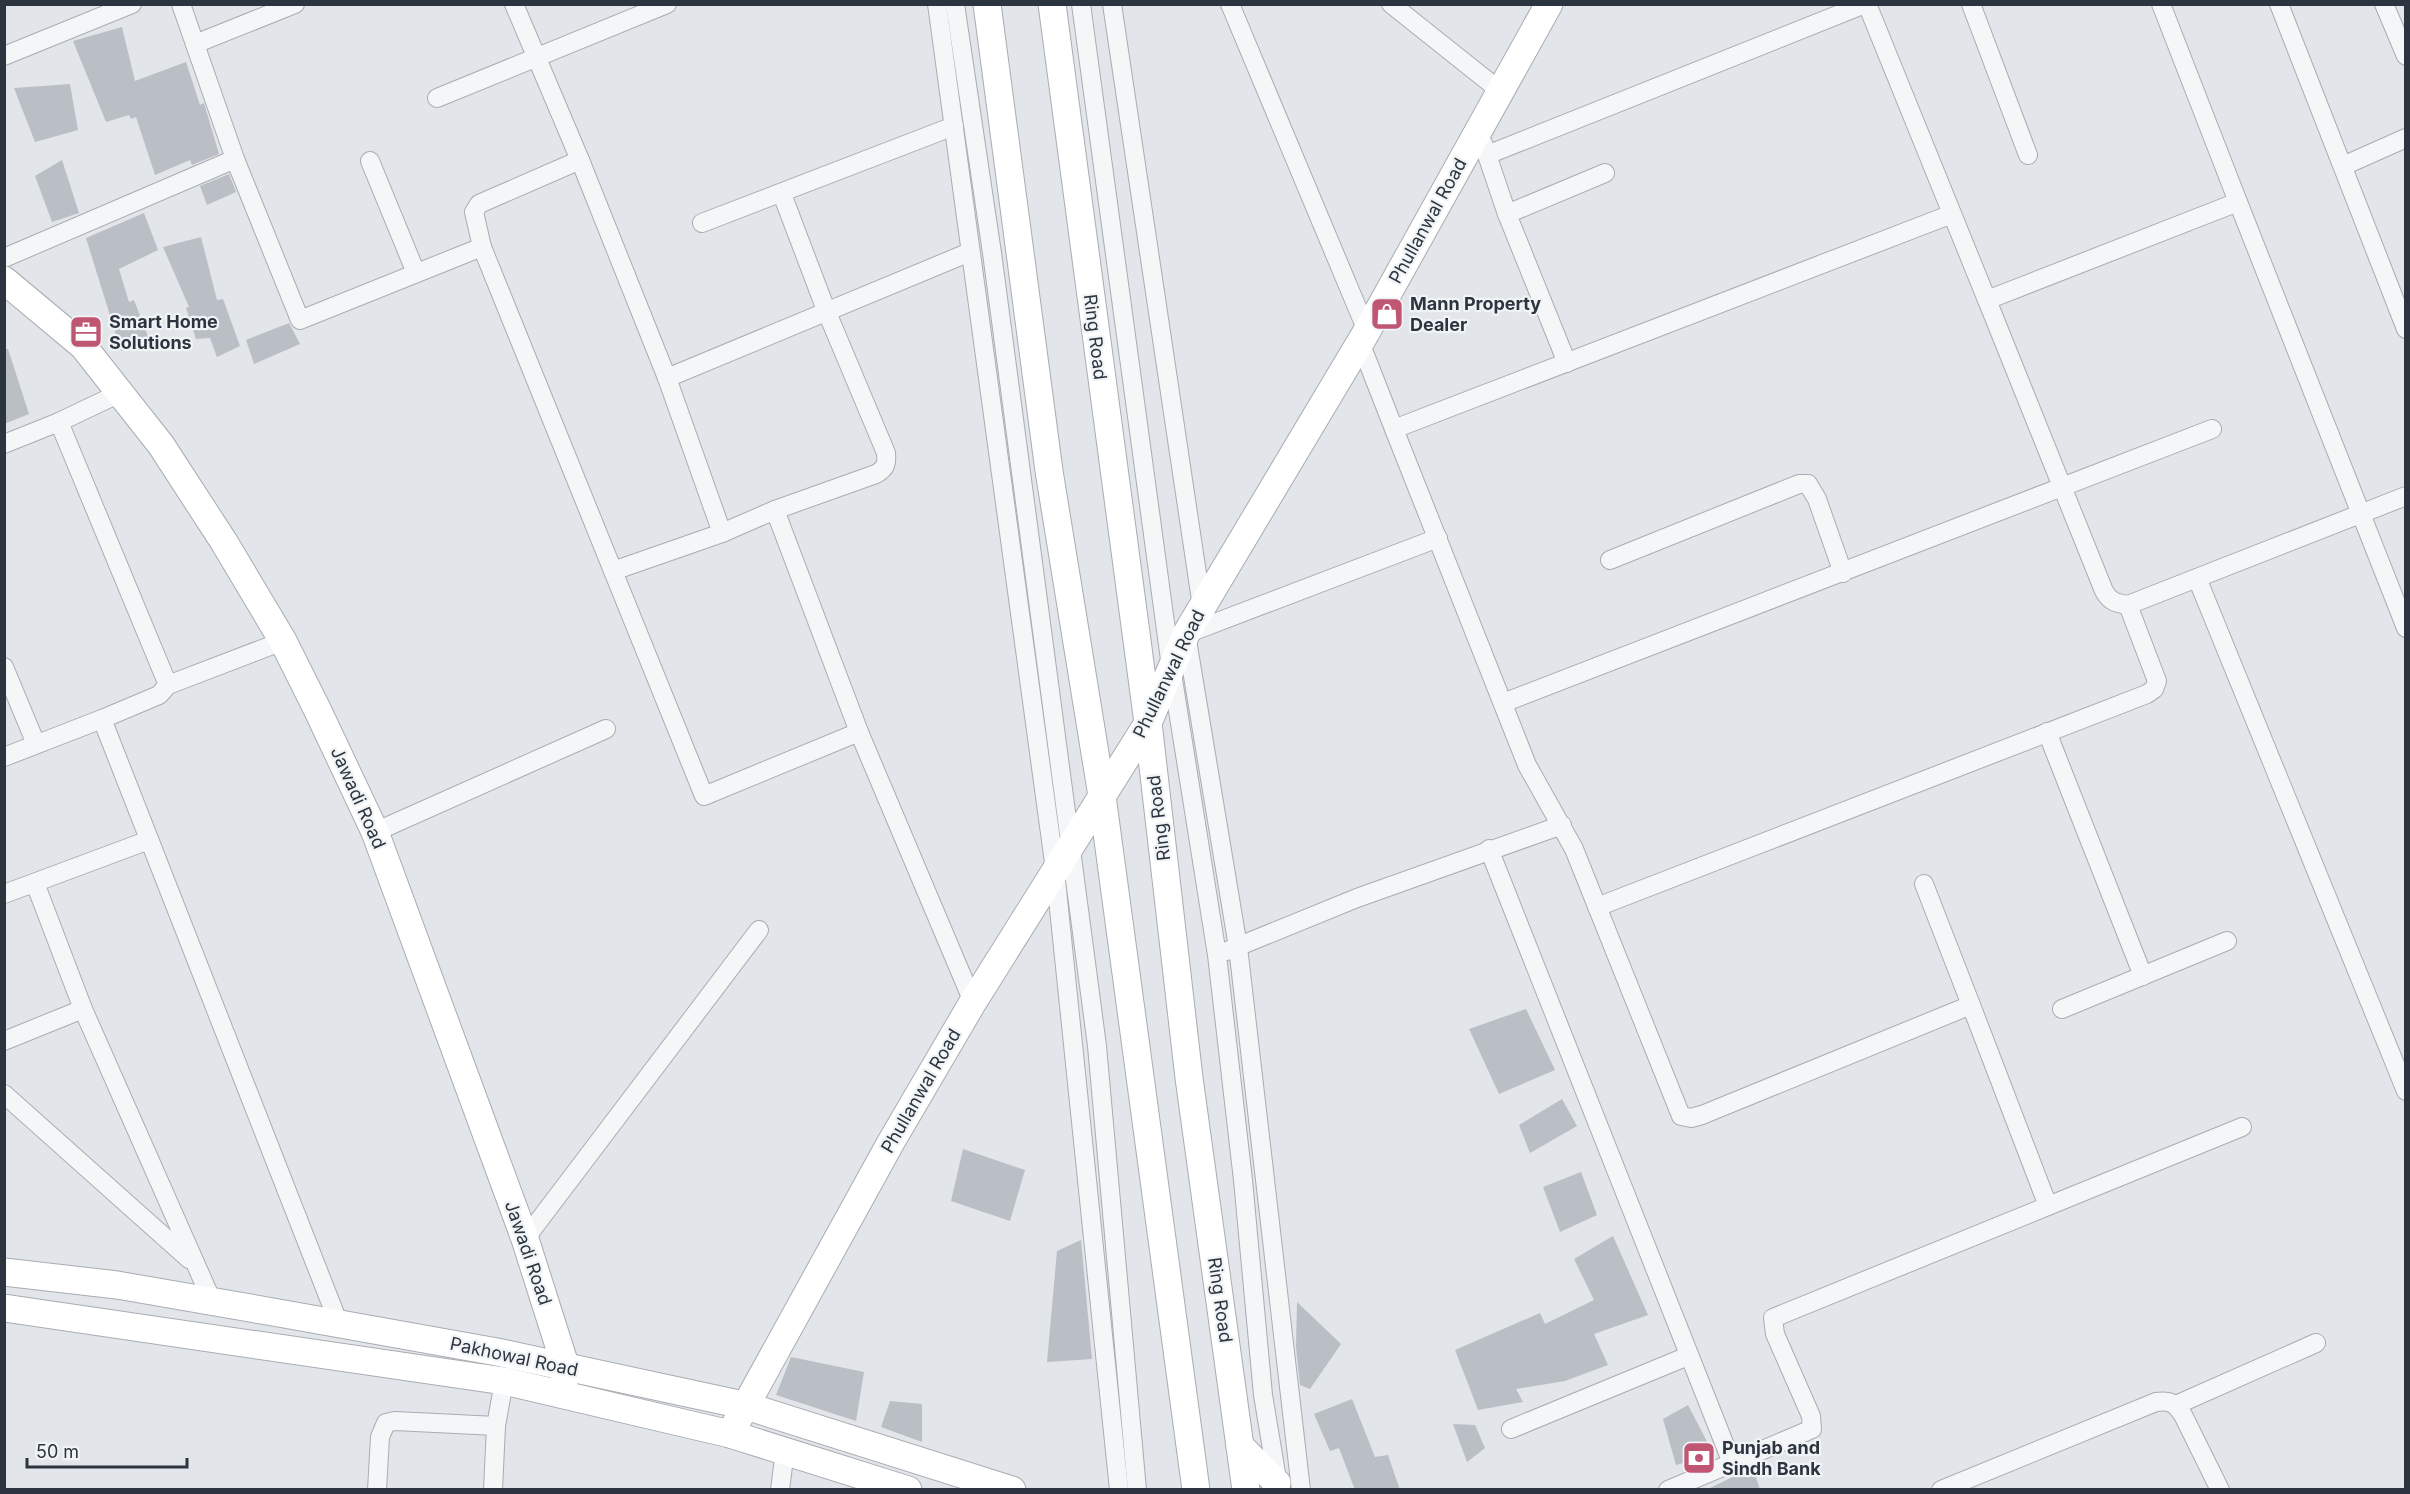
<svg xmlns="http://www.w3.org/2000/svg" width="2410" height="1494" viewBox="0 0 2410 1494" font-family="Inter,sans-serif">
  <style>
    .building { fill: #babfc5 }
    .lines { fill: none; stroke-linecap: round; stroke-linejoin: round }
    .street-casing { stroke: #a8adb3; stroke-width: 20 }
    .secondary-casing { stroke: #a8adb3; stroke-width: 29 }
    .street { stroke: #f4f6f7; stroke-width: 18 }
    .secondary { stroke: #fff; stroke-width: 27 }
    .labels { text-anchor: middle; stroke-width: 4.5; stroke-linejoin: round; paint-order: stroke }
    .street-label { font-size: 18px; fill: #2c353f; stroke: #f1f4f6 }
    .poi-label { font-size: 18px; font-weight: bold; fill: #2c353f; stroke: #f1f4f6; text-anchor: start }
  </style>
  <rect width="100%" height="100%" fill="#e2e5e9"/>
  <!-- building -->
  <g class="building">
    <path d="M122,27L135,81L186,62L200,105L204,103L219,154L192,165L190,160L155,175L136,117L131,119L129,115L106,122L73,41Z"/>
    <path d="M70,84L78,130L35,142L14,88Z"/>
    <path d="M62,160L79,213L52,222L35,176Z"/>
    <path d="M229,174L236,192L207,205L200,186Z"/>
    <path d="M144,213L158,250L119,269L129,302L134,300L149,339L121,351L86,238Z"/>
    <path d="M201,237L217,300L223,299L240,346L217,357L210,338L196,339L186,308L189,307L163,247Z"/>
    <path d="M289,323L300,344L254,364L246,340Z"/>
    <path d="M4,349H8L29,414L4,424Z"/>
    <path d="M1526,1009L1555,1070L1499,1094L1469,1029Z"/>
    <path d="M1562,1099L1577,1126L1530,1153L1519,1125Z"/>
    <path d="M963,1149L1025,1170L1010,1221L951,1201Z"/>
    <path d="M1581,1172L1597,1215L1560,1232L1543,1187Z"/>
    <path d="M1613,1236L1648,1315L1594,1334L1608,1365L1565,1381L1516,1389L1523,1402L1478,1410L1455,1350L1540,1313L1545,1324L1594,1300L1574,1259Z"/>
    <path d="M1081,1240L1092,1359L1047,1362L1057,1251Z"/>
    <path d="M1297,1302L1341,1344L1310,1389L1300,1385L1296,1347Z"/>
    <path d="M791,1357L864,1372L856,1421L776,1395Z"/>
    <path d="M1352,1399L1375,1457L1388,1455L1400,1490H1355L1339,1448L1330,1451L1314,1414Z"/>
    <path d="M890,1401L922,1404V1442L881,1427Z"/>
    <path d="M1688,1405L1714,1455L1676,1465L1663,1419Z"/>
    <path d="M1453,1424L1475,1425L1485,1448L1467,1462Z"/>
    <path d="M1753,1467L1760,1490H1706Z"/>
  </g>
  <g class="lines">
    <!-- street casing -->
    <g class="street-casing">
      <g id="street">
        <path d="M181,4L235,159"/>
        <path d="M514,4L580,160L667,378L722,533"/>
        <path d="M937,4L1055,870L1119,1490"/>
        <path d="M955,4L992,253L1097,1046L1137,1490"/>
        <path d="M1081,4L1171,667L1217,955L1243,1180L1263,1395L1278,1485"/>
        <path d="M1112,4L1202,607"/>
        <path d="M1230,4L1367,331"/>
        <path d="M1391,4L1499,90"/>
        <path d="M1867,4L1987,300L2238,202L2406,628"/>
        <path d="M1971,4L2028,155"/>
        <path d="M2161,4L2238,202"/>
        <path d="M2279,4L2406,329"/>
        <path d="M2384,4L2406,56"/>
        <path d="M195,44L295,4"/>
        <path d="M4,56L132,4"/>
        <path d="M437,98L667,4"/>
        <path d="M1483,143L1507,214L1567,363"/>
        <path d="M1487,155L1865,4"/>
        <path d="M370,161L416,273"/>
        <path d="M2343,166L2406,138"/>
        <path d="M1507,214L1605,173"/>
        <path d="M702,223L954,126"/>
        <path d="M482,247L474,212L479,204L580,160"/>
        <path d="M4,258L235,159L300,320L482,247L704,796L859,732L973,1002"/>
        <path d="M1987,300L2104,591C2110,602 2116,603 2128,605"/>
        <path d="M1360,342L1394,429L1952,214"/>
        <path d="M667,378L970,252"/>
        <path d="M59,422L120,393"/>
        <path d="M1394,429L1527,765L1574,849L1681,1116L1691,1118L1702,1115L1971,1005L2048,1206L1773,1318L1775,1334L1811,1416L1812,1429L1732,1463"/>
        <path d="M4,444L59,422L168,685L159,695L102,719"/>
        <path d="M775,510L876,474C886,468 887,464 886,453L826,310L782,194"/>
        <path d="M1610,560L1799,484H1808L1817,499L1843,573"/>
        <path d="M613,571L722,533L775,510L859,732"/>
        <path d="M2197,578L2406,1091"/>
        <path d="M4,667L36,744"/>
        <path d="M168,685L283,641"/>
        <path d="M1503,703L2212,429"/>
        <path d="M2047,732L2143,976"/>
        <path d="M4,757L102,719L339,1324"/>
        <path d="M375,832L606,729"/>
        <path d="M1489,849L1732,1463L1668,1490"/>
        <path d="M35,883L83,1009"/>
        <path d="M1924,884L1971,1005"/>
        <path d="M4,894L149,840"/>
        <path d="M1597,907L2147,694L2154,689L2157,681L2128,605L2406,496"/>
        <path d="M1227,951L1357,898L1562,825"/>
        <path d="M2062,1009L2227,941"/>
        <path d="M4,1041L83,1009L212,1301"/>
        <path d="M4,1094L189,1259"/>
        <path d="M2048,1206L2242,1127"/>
        <path d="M525,1239L759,930"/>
        <path d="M2176,1405L2316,1343"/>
        <path d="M1511,1429L1688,1356"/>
        <path d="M377,1490L380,1437L386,1423L395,1421L496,1426"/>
        <path d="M493,1490L496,1426L504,1381"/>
        <path d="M780,1490L785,1450"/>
        <path d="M1301,1490L1238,947L1186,634L1438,538"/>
        <path d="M1941,1490L2156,1402C2170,1400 2175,1403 2183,1415L2220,1490"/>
      </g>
    </g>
    <!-- secondary casing -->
    <g class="secondary-casing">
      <g id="secondary">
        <path d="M987,4L1049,471L1102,796L1196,1490"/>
        <path d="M1052,4L1148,723L1189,1078L1246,1490"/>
        <path d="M4,280L83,346L161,445L224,542L283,641L318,711L375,832L525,1239L566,1368L562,1394"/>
        <path d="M4,1272L117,1285L273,1312L497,1352L743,1405L1012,1490"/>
        <path d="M4,1308L504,1381L730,1434L908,1490"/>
        <path d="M730,1434L891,1142L973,1002L1148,723L1186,634L1367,331L1549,4"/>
        <path d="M1240,1446L1277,1483"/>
      </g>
    </g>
    <!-- street -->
    <use href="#street" class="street"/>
    <!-- secondary -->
    <use href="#secondary" class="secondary"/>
  </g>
  <!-- icons -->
  <defs>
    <g id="shop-square" transform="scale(1.725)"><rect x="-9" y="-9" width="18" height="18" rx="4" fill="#bf5672" stroke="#f1f4f6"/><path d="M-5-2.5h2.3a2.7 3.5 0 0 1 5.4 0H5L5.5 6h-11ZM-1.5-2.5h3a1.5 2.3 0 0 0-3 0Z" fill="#fff"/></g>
    <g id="office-square" transform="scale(1.725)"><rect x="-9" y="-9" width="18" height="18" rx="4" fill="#bf5672" stroke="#f1f4f6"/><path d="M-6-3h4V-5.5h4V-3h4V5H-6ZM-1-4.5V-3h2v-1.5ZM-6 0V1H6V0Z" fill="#fff"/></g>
    <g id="bank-square" transform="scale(1.725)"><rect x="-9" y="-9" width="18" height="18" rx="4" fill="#bf5672" stroke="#f1f4f6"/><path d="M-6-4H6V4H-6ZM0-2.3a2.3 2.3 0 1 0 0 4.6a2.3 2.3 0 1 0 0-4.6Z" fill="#fff"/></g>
  </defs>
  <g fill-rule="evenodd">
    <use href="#shop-square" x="1387" y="314"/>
    <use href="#office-square" x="86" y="332"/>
    <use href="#bank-square" x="1699" y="1458"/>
  </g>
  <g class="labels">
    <!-- street labels -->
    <g class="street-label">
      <text transform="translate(1428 221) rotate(-61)" y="6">Phullanwal Road</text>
      <text transform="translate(1095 337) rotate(83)" y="6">Ring Road</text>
      <text transform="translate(1169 674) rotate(-64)" y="6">Phullanwal Road</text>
      <text transform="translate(358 798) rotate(66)" y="6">Jawadi Road</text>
      <text transform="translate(1159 818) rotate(-97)" y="6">Ring Road</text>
      <text transform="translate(921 1091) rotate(-60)" y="6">Phullanwal Road</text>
      <text transform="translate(528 1253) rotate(71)" y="6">Jawadi Road</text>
      <text transform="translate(1220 1300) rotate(82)" y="6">Ring Road</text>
      <text transform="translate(514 1357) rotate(12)" y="6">Pakhowal Road</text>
    </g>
    <!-- poi labels -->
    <g class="poi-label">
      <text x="1410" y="310">Mann Property<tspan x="1410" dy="21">Dealer</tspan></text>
      <text x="109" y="328">Smart Home<tspan x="109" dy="21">Solutions</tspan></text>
      <text x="1722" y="1454">Punjab and<tspan x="1722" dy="21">Sindh Bank</tspan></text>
    </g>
  </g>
  <!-- border -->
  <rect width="2410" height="1494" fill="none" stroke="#2c353f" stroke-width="12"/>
  <!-- scale -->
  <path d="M27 1458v9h160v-9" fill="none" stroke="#2c353f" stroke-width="3"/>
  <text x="36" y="1458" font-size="18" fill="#2c353f" stroke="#f1f4f6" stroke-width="4.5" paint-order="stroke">50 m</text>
</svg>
